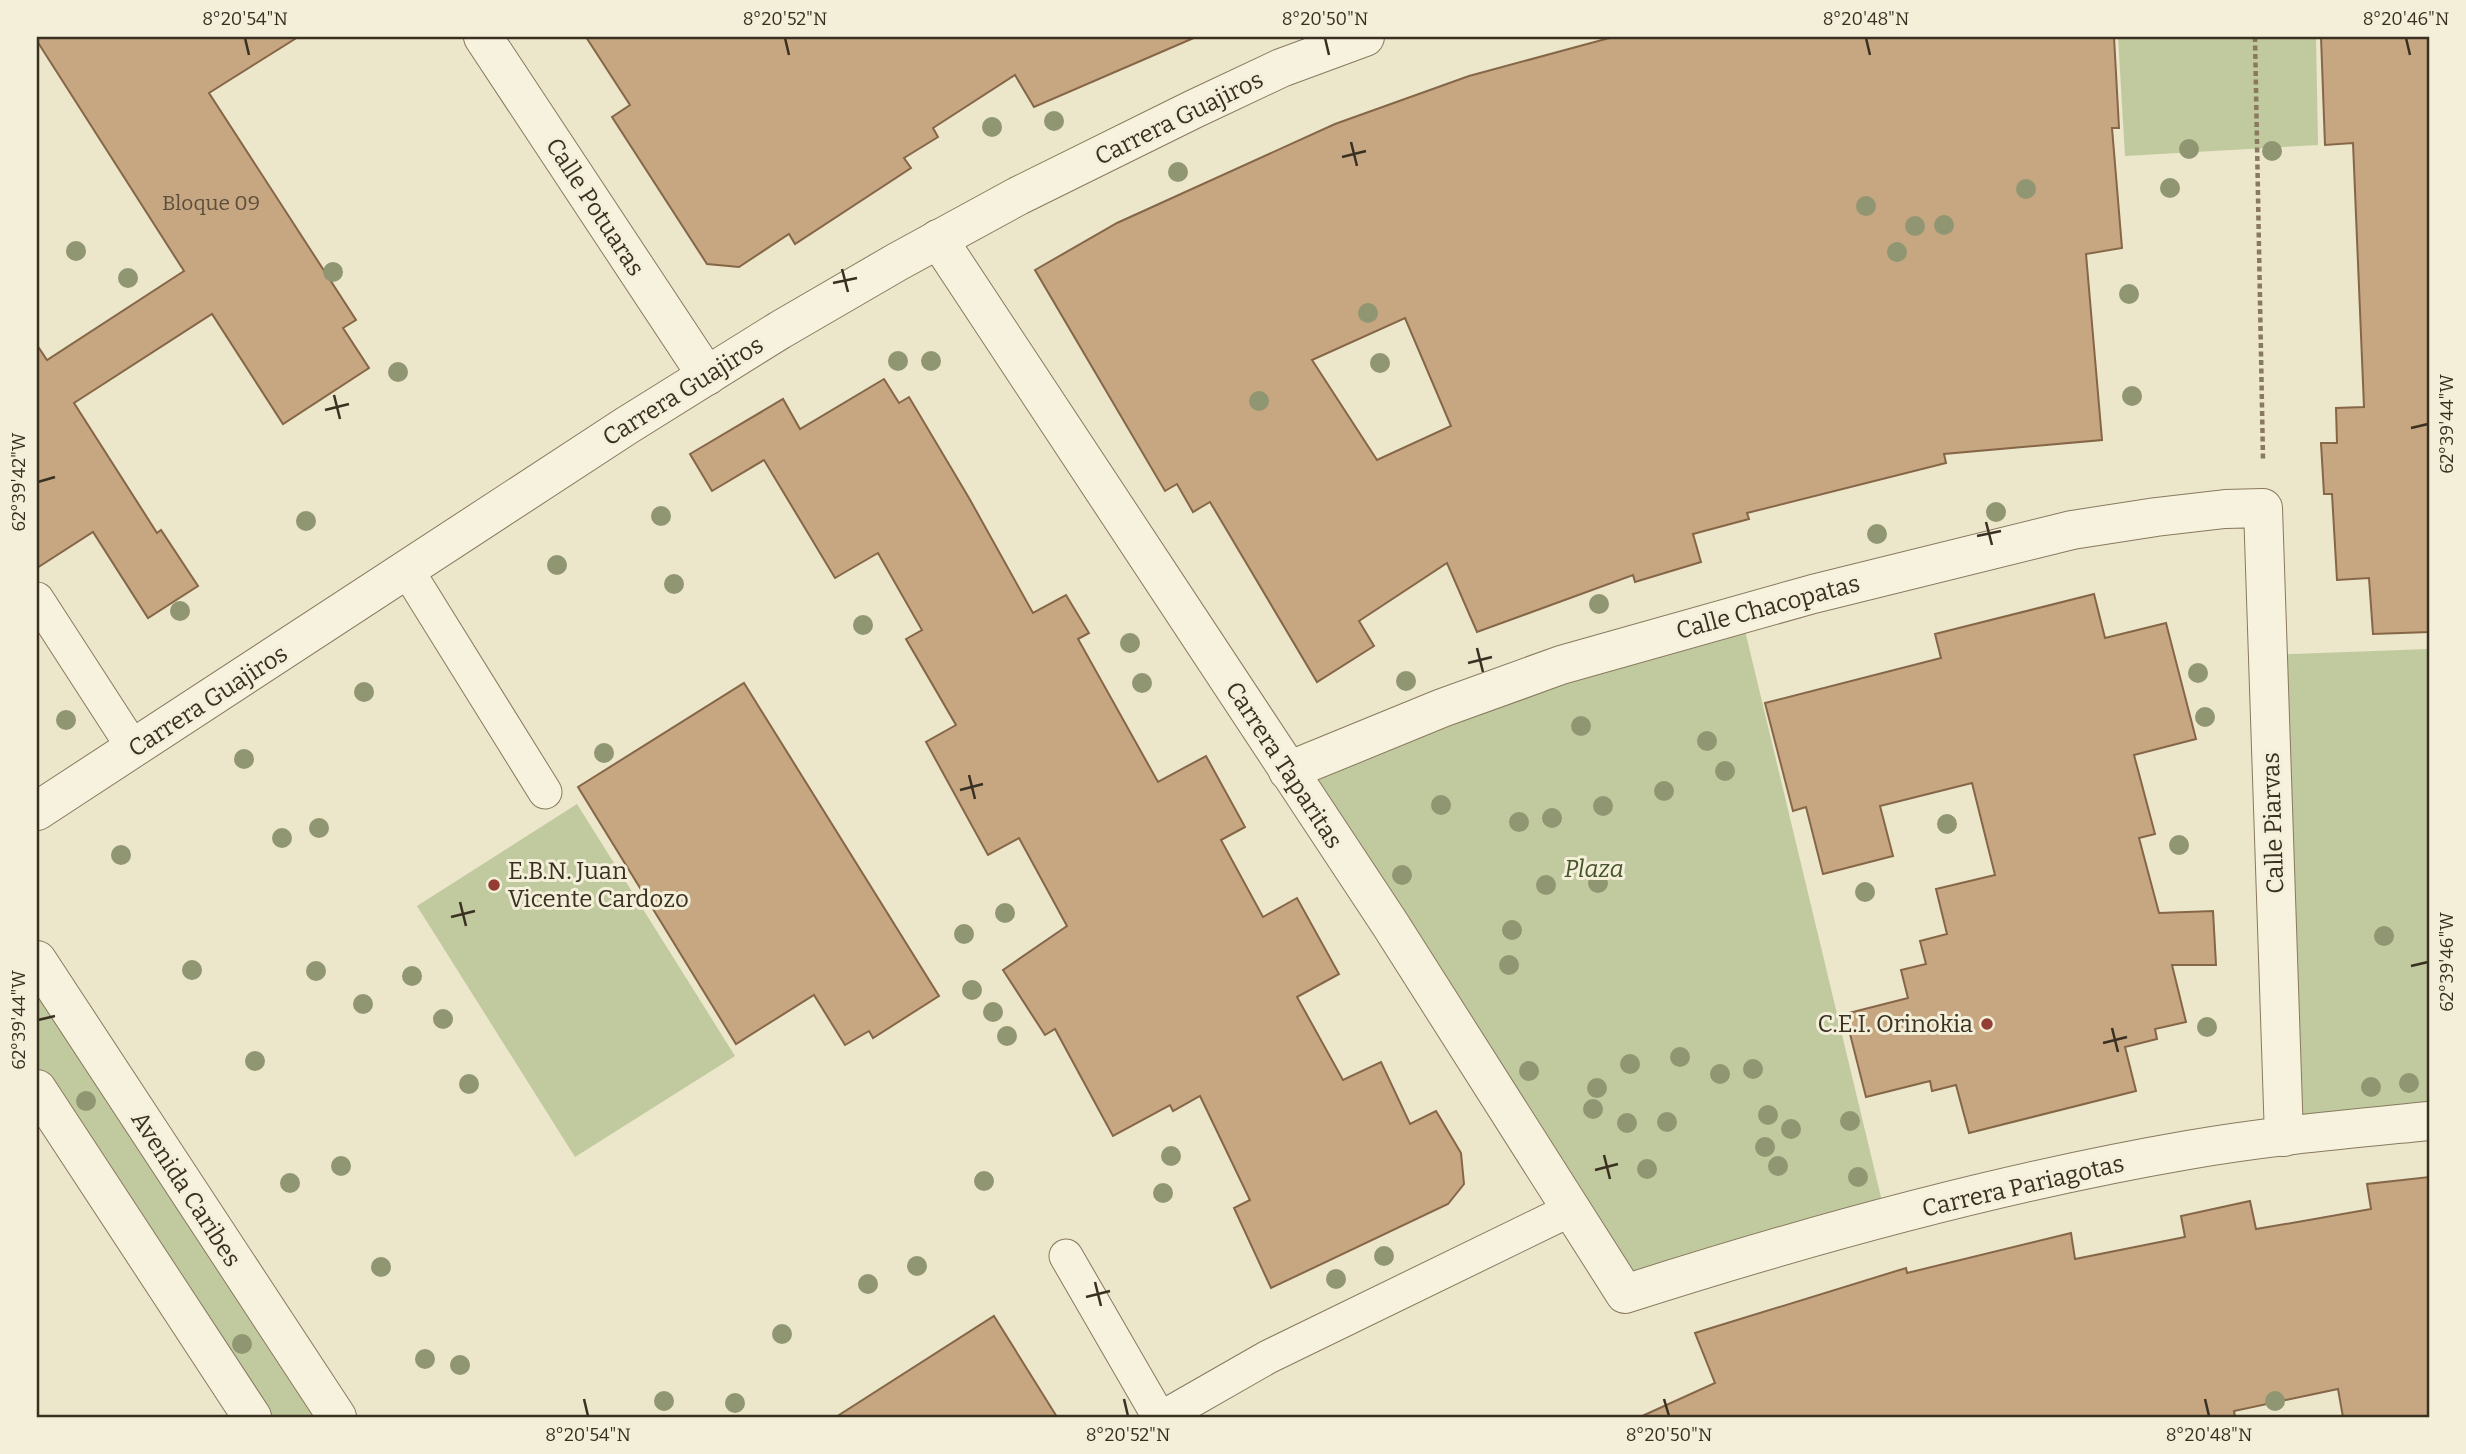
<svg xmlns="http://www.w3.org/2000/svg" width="2466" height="1454" viewBox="0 0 2466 1454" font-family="Bitter,serif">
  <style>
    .green { fill: #c0ca9e }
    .building { fill: #c7a782; stroke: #856647; stroke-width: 2; fill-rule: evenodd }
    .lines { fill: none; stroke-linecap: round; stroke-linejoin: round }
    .service-casing { stroke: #88795f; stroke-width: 35 }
    .minor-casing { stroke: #88795f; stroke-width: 40 }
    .path { stroke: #88795f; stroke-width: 4.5; stroke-dasharray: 5 3.5; stroke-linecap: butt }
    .service { stroke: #f7f2dd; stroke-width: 33 }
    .minor { stroke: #f7f2dd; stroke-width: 38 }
    .tree { fill: #909672 }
    .ticks { fill: none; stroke: #393022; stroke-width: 2.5 }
    .poi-dot { fill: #933d33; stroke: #f4efd9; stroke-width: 2.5 }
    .labels { text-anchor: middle; stroke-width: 6; stroke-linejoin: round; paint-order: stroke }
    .number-label { font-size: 21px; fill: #5c4e3a }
    .street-label { font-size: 24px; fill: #393022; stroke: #f4efd9 }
    .park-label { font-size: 24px; font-style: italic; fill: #45542a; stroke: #f4efd9 }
    .poi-label { font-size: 24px; fill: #393022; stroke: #f4efd9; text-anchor: start }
    .neatline { fill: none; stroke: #393022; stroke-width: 2.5 }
    .ticks-label { font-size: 18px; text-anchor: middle; fill: #393022 }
  </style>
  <rect width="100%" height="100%" fill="#ece6ca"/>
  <!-- green -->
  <g class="green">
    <path d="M2118,37H2316L2318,145L2125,156Z"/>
    <path d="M1741,614L1886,1218L1625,1294L1288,771Z"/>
    <path d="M2429,649V1121L2284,1137L2268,655Z"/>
    <path d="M577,804L735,1056L575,1157L417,906Z"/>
    <path d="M37,960L337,1417H252L37,1089Z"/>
  </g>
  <!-- building -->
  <g class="building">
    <path d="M37,37H298L209,93L356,320L343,328L369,368L283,424L212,314L74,403L157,533L161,530L198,586L148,618L93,532L37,568V345L47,360L184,271L37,41Z"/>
    <path d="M586,37H1196L1034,107L1015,75L933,128L938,137L904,158L911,168L795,244L789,234L739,267L707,264L612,117L630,105Z"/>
    <path d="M1613,37H2114L2119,128H2112L2122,248L2086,254L2102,440L1944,454L1946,463L1747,513L1749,519L1693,534L1701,562L1635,582L1633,575L1477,632L1447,563L1359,621L1374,646L1317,682L1210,502L1193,512L1177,484L1165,491L1035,270L1117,223L1335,124L1469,76ZM1405,318L1451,426L1377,460L1312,360Z"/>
    <path d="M2321,37H2429V632L2373,634L2369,578L2337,580L2332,494H2324L2321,443H2337L2336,408L2364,407L2353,143L2325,145Z"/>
    <path d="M884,379L899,403L909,397L969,498L1033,613L1066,595L1089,633L1078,639L1158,782L1206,756L1245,827L1221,840L1263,917L1297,898L1339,974L1297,997L1343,1080L1381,1062L1410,1124L1436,1111L1461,1153L1464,1184L1448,1204L1271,1288L1234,1208L1250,1200L1200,1096L1173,1111L1170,1105L1113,1136L1055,1029L1045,1035L1003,970L1067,926L1019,838L988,855L926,742L956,725L906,639L922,630L878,553L835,578L764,460L712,491L690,454L783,399L800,429Z"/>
    <path d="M2094,594L2105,638L2166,623L2196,739L2134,755L2155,834L2139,838L2159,913L2213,911L2216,965H2172L2186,1022L2155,1029L2157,1039L2125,1047L2136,1091L1969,1133L1956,1085L1932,1091L1930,1081L1866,1097L1845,1014L1908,998L1901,970L1926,964L1920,941L1947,934L1936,889L1995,875L1972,783L1880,806L1893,856L1823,874L1806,807L1793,811L1765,703L1941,658L1935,634Z"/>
    <path d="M744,683L939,996L873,1038L869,1031L845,1045L814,995L736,1044L578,787Z"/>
    <path d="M2429,1177V1417H2343L2338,1389L2234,1411L2235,1417H1640L1715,1383L1695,1333L1906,1268L1907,1273L2071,1233L2075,1259L2185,1237L2181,1216L2250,1201L2256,1229L2309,1220L2371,1209L2367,1184Z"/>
    <path d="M994,1316L1057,1417H836Z"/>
  </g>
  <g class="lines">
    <!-- service casing -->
    <g class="service-casing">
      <g id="service">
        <path d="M407,570L545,792"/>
        <path d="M37,599L134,749"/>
        <path d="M1066,1256L1159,1417"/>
        <path d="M1163,1417L1268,1357L1572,1209"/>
      </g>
    </g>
    <!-- minor casing -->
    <g class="minor-casing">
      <g id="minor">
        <path d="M483,37L707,376"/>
        <path d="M938,239L1390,924L1625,1294C1809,1235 1997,1183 2188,1150C2268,1136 2349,1129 2429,1121"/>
        <path d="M1288,771L1442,708L1561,665L1813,594L2072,530L2156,517L2225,509L2263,508L2284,1137"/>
        <path d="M37,811L626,426L780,330L897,262L1018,196L1194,109L1281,68L1365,37"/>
        <path d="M37,960L337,1417"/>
        <path d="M37,1089L252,1417"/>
      </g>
    </g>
    <!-- path -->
    <path class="path" d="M2255,37L2263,459"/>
    <!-- service -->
    <use href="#service" class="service"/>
    <!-- minor -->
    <use href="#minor" class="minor"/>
  </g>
  <!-- trees -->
  <g class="tree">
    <circle cx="1054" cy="121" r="10"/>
    <circle cx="992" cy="127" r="10"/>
    <circle cx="2189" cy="149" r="10"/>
    <circle cx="2272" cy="151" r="10"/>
    <circle cx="1178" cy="172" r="10"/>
    <circle cx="2170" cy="188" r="10"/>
    <circle cx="2026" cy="189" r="10"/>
    <circle cx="1866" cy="206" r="10"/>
    <circle cx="1944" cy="225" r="10"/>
    <circle cx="1915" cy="226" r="10"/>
    <circle cx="76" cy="251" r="10"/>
    <circle cx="1897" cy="252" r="10"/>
    <circle cx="333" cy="272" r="10"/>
    <circle cx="128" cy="278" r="10"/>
    <circle cx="2129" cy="294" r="10"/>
    <circle cx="1368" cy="313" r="10"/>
    <circle cx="898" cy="361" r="10"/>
    <circle cx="931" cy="361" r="10"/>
    <circle cx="1380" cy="363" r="10"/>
    <circle cx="398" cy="372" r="10"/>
    <circle cx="2132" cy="396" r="10"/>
    <circle cx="1259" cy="401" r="10"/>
    <circle cx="1996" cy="512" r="10"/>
    <circle cx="661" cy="516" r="10"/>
    <circle cx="306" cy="521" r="10"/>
    <circle cx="1877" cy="534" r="10"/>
    <circle cx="557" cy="565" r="10"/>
    <circle cx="674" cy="584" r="10"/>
    <circle cx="1599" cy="604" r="10"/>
    <circle cx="180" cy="611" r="10"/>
    <circle cx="863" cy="625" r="10"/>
    <circle cx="1130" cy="643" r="10"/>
    <circle cx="2198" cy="673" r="10"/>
    <circle cx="1406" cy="681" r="10"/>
    <circle cx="1142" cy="683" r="10"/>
    <circle cx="364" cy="692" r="10"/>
    <circle cx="2205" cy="717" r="10"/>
    <circle cx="66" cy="720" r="10"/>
    <circle cx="1581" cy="726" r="10"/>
    <circle cx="1707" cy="741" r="10"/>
    <circle cx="604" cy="753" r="10"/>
    <circle cx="244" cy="759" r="10"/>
    <circle cx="1725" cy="771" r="10"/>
    <circle cx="1664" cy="791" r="10"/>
    <circle cx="1441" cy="805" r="10"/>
    <circle cx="1603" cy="806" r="10"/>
    <circle cx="1552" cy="818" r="10"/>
    <circle cx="1519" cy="822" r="10"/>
    <circle cx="1947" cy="824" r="10"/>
    <circle cx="319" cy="828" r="10"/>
    <circle cx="282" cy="838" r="10"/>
    <circle cx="2179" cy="845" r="10"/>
    <circle cx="121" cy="855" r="10"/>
    <circle cx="1402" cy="875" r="10"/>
    <circle cx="1598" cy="883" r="10"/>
    <circle cx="1546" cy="885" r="10"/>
    <circle cx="1865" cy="892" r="10"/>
    <circle cx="1005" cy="913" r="10"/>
    <circle cx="1512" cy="930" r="10"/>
    <circle cx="964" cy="934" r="10"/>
    <circle cx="2384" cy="936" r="10"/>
    <circle cx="1509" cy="965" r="10"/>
    <circle cx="192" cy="970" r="10"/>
    <circle cx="316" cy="971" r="10"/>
    <circle cx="412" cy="976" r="10"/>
    <circle cx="972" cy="990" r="10"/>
    <circle cx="363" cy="1004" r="10"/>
    <circle cx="993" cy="1012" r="10"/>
    <circle cx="443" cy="1019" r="10"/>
    <circle cx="2207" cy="1027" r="10"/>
    <circle cx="1007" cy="1036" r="10"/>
    <circle cx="1680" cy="1057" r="10"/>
    <circle cx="255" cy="1061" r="10"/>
    <circle cx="1630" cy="1064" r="10"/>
    <circle cx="1753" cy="1069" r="10"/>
    <circle cx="1529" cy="1071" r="10"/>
    <circle cx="1720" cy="1074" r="10"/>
    <circle cx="2409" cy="1083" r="10"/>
    <circle cx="469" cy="1084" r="10"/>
    <circle cx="2371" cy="1087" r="10"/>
    <circle cx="1597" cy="1088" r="10"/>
    <circle cx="86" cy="1101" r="10"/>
    <circle cx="1593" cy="1109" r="10"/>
    <circle cx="1768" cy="1115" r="10"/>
    <circle cx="1850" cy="1121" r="10"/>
    <circle cx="1667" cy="1122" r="10"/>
    <circle cx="1627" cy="1123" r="10"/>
    <circle cx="1791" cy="1129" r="10"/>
    <circle cx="1765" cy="1147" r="10"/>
    <circle cx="1171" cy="1156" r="10"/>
    <circle cx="341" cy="1166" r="10"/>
    <circle cx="1778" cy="1166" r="10"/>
    <circle cx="1647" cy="1169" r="10"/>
    <circle cx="1858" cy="1177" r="10"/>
    <circle cx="984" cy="1181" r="10"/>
    <circle cx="290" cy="1183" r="10"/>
    <circle cx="1163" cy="1193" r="10"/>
    <circle cx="1384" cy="1256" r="10"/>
    <circle cx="917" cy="1266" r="10"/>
    <circle cx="381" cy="1267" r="10"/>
    <circle cx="1336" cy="1279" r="10"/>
    <circle cx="868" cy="1284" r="10"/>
    <circle cx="782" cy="1334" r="10"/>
    <circle cx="242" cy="1344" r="10"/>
    <circle cx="425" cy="1359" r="10"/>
    <circle cx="460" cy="1365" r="10"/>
    <circle cx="664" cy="1401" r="10"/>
    <circle cx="2275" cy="1401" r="10"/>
    <circle cx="735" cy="1403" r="10"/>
  </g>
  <!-- ticks -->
  <path class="ticks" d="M245,38L249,55M785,38L789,55M1325,38L1329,55M1866,38L1870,55M2406,38L2410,55M1351,142L1357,166M1342,157L1366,151M842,269L848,292M833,283L857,278M334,395L340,419M325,410L349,404M2411,428L2428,424M38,482L55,477M1986,522L1992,545M1977,536L2001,531M1477,648L1483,672M1468,663L1492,657M969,775L975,799M960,790L983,784M460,902L466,926M451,917L475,911M2411,966L2428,962M38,1020L55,1016M2112,1028L2118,1052M2103,1043L2127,1037M1604,1155L1610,1179M1595,1170L1618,1164M1095,1282L1101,1306M1086,1297L1110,1291M584,1399L588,1416M1124,1399L1128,1416M1664,1399L1669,1416M2205,1399L2209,1416"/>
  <!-- markers -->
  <g class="poi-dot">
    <circle cx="494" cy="885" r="7"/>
    <circle cx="1987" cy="1024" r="7"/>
  </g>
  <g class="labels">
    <!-- number labels -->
    <g class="number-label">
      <text x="211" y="210">Bloque 09</text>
    </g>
    <!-- street labels -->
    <g class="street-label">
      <text transform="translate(1179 118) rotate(-26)" y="8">Carrera Guajiros</text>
      <text transform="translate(595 207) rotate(57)" y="8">Calle Potuaras</text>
      <text transform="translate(683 391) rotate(-32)" y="8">Carrera Guajiros</text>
      <text transform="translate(1768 607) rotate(-15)" y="8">Calle Chacopatas</text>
      <text transform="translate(208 701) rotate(-33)" y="8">Carrera Guajiros</text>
      <text transform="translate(1284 765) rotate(57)" y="8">Carrera Taparitas</text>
      <text transform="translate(2273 823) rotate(-92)" y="8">Calle Piarvas</text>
      <text transform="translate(2023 1186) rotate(-13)" y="8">Carrera Pariagotas</text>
      <text transform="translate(186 1189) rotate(57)" y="8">Avenida Caribes</text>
    </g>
    <!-- park labels -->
    <g class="park-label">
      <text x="1594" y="877">Plaza</text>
    </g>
    <!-- poi labels -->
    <g class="poi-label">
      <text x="508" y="879">E.B.N. Juan<tspan x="508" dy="28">Vicente Cardozo</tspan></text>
      <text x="1973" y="1032" text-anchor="end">C.E.I. Orinokia</text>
    </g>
  </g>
  <!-- border -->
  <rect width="2466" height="1454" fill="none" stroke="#f4efd9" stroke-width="77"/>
  <rect x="38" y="38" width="2390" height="1378" class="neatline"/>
  <g class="ticks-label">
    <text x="245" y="25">8°20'54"N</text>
    <text x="785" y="25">8°20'52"N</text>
    <text x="1325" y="25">8°20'50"N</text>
    <text x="1866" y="25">8°20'48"N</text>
    <text x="2406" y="25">8°20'46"N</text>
    <text transform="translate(2447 424) rotate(-90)" y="6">62°39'44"W</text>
    <text transform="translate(19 482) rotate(-90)" y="6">62°39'42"W</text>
    <text transform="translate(2447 962) rotate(-90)" y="6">62°39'46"W</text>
    <text transform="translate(19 1020) rotate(-90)" y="6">62°39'44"W</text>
    <text x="588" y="1441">8°20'54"N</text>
    <text x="1128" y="1441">8°20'52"N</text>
    <text x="1669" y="1441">8°20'50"N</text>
    <text x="2209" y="1441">8°20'48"N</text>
  </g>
</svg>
